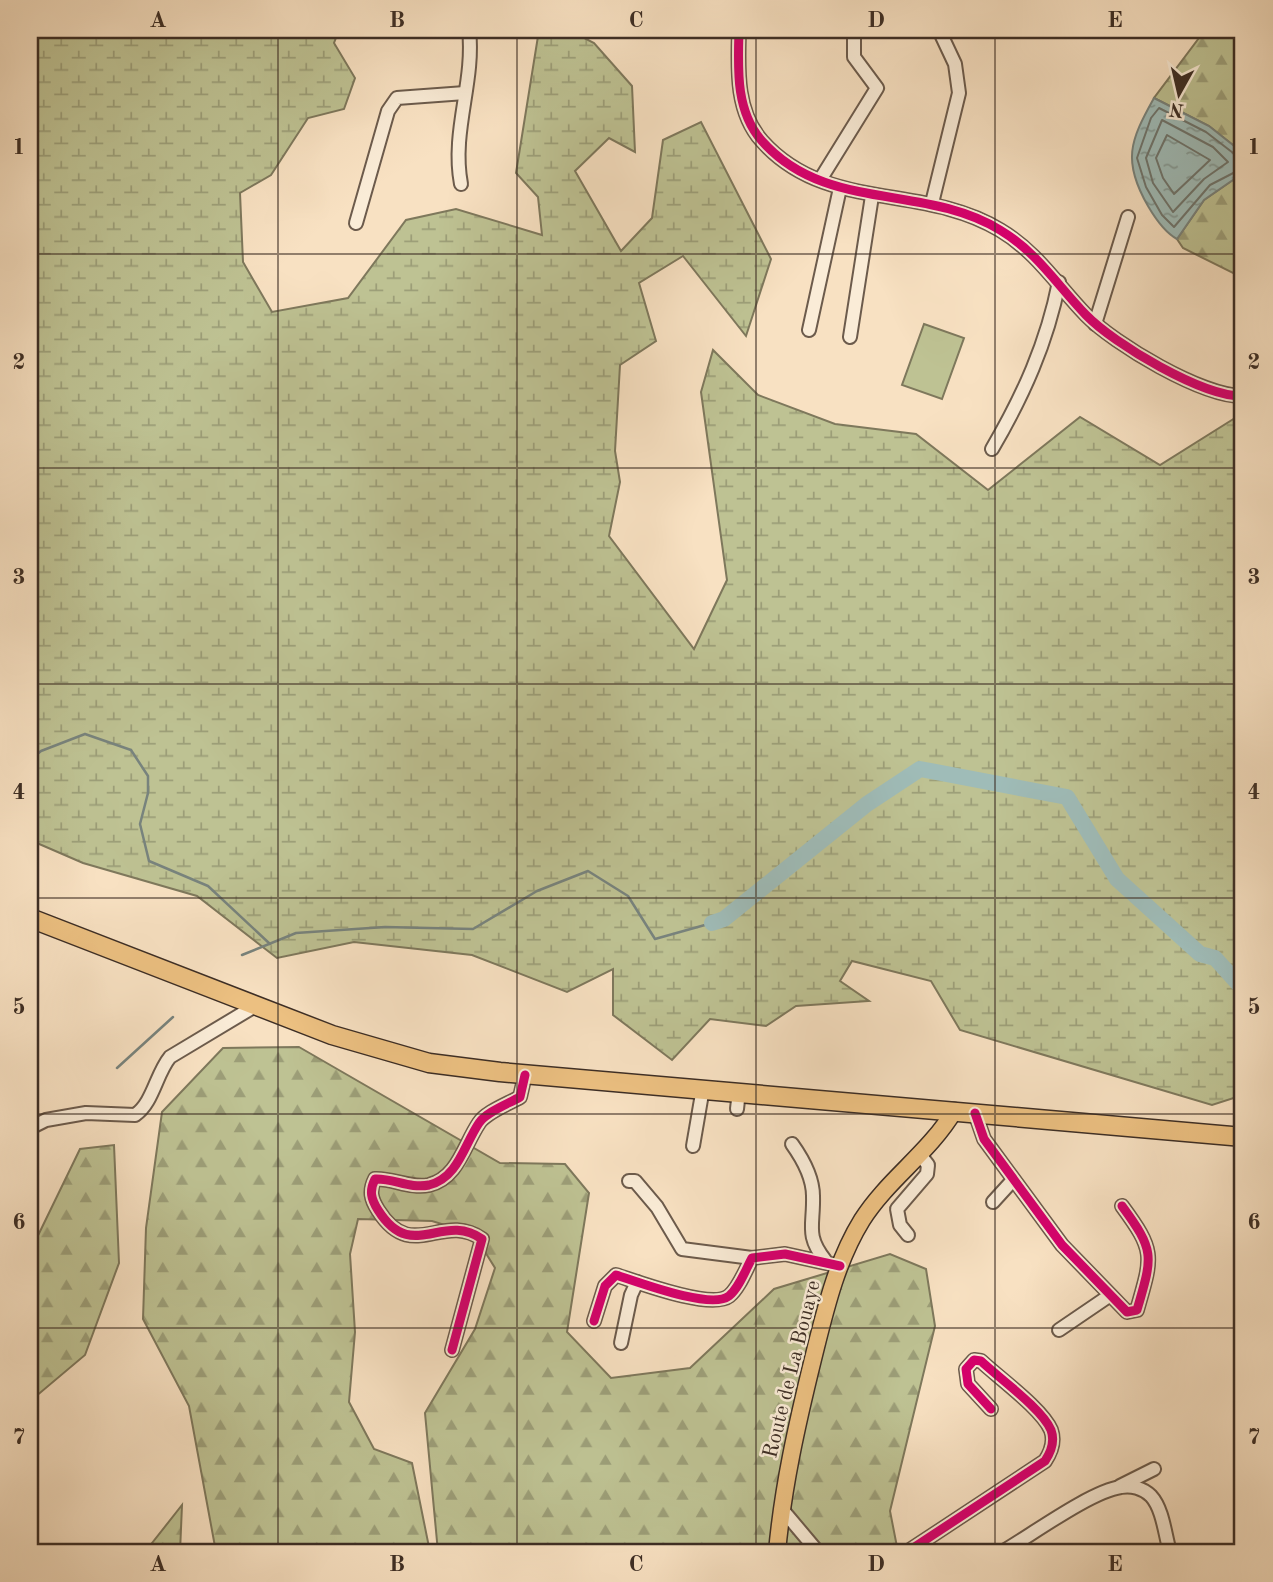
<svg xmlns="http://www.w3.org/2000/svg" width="1273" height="1582" viewBox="0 0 1273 1582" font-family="'Old Standard TT',serif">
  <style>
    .forest { fill: url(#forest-firs); stroke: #7e785c; stroke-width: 2 }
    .wetland { fill: url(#wetland-marsh); stroke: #7e785c; stroke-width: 2 }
    .park { fill: #bec293; stroke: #7e785c; stroke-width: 2 }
    .water { fill: url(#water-ripples); stroke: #78837d; stroke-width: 2 }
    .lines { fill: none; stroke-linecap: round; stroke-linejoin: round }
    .shore { stroke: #6e756e; stroke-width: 2 }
    .stream { stroke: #78837d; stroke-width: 2.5 }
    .river { stroke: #9fbcb8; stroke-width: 16 }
    .minor-casing { stroke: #6c5b4c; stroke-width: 16 }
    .major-casing { stroke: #3d2e25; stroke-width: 19 }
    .highway-casing { stroke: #3d2e25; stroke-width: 21 }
    .minor { stroke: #faecd7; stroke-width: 12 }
    .major { stroke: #ecc081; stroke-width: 16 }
    .highway { stroke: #ecc081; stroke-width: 18 }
    .cycleway-casing { stroke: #faecd7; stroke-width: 13 }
    .cycleway { stroke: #d6006c; stroke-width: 9 }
    .grid { fill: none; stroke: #3d2e25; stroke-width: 2; stroke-opacity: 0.55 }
    .labels { text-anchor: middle; stroke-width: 5; stroke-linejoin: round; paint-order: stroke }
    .street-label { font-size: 21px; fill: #3d2e25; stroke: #faecd7 }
    .neatline { fill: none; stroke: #3d2e25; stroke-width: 2.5 }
    .grid-label { font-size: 23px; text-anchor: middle; font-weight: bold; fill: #3d2e25 }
  </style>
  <defs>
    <pattern id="forest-firs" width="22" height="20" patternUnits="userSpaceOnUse" patternTransform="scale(1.75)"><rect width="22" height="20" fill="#bec293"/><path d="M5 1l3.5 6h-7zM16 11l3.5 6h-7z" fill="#9c9e78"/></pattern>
    <pattern id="wetland-marsh" width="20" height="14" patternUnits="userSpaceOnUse" patternTransform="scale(1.75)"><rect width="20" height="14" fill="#bec293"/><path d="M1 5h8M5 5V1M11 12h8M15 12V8" fill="none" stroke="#9c9e78"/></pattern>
    <pattern id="water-ripples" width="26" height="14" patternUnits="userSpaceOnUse" patternTransform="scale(1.75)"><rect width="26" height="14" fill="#9fbcb8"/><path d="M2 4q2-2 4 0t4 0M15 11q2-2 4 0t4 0" fill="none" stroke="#839995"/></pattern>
  </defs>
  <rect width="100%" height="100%" fill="#f8e1c2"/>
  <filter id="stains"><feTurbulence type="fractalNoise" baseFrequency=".00286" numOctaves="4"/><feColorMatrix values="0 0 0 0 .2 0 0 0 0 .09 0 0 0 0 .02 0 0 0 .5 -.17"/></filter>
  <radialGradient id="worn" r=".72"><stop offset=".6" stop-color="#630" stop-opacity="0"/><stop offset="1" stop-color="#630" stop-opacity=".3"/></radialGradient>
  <!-- forest -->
  <g class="forest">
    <path d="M1205,30H1243V153L1209,126L1154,98Z"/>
    <path d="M1243,173V278L1183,248L1177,239L1204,200Z"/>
    <path d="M299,1047L500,1163L565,1164L589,1193L567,1332L611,1378L690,1368L774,1289L890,1254L926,1269L935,1326L890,1511L898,1552H438L425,1413L475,1329L495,1268L474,1234L432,1221L358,1219L350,1254L355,1332L349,1402L374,1449L412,1463L430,1552H216L189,1406L143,1319L146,1228L162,1112L223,1048Z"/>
    <path d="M114,1145L119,1263L85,1355L35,1397L30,1409V1252L80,1149Z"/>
    <path d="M182,1505L180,1552H145Z"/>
  </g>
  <!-- wetland -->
  <path class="wetland" d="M30,30H339L334,43L355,78L344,109L308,118L271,175L240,193L243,262L272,312L348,298L406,220L456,209L542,235L538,197L516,173L539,30H569L594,43L632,86L635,152L609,138L575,171L621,251L652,218L663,140L701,122L771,259L746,336L683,256L639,283L656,341L620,365L615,451L620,482L609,536L694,649L727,580L701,392L713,350L758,395L835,424L916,434L988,490L1080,417L1160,465L1243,413V1095L1212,1105L960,1030L931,981L852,961L840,981L869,1001L796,1006L766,1026L710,1019L672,1060L613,1015V969L567,992L472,955L354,942L277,958L197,896L83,863L30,840Z"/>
  <!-- park -->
  <path class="park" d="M924,324L964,338L942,399L902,385Z"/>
  <!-- water -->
  <path class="water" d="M1154,98L1209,126L1243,153V173L1204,200L1177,239C1164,232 1155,218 1148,206C1122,161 1130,141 1154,98Z"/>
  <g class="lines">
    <!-- shore -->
    <g class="shore">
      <path d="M1162,120L1213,147L1228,162L1204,179L1173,212L1153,183L1146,158Z"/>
      <path d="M1167,135L1210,160L1174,194L1163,178L1156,158Z"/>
      <path d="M1243,158L1237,156L1206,132L1159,108L1151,118L1137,158L1146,187L1162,215L1174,227L1210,185L1243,168"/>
    </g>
    <!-- stream -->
    <g class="stream">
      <path d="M30,760L41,751L85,734L131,750L148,776V793L140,824L149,861L208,886L270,944"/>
      <path d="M242,955L296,933L385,927L473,929L537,891L588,871L628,896L655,939L712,923"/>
      <path d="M117,1068L173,1017"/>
    </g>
    <!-- river -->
    <path class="river" d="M712,923L724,919L867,804L920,769L1067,797L1117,879L1200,954L1215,958L1243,989"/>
    <!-- minor casing -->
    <g class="minor-casing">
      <g id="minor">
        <path d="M739,30C738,67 735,111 762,141C826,213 923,183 1000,230C1037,252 1057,285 1086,315C1114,344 1203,397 1243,396"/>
        <path d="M820,180L877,88L854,57V30"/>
        <path d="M461,184C451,131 475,82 469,30"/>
        <path d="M932,203L959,93L955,64L939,30"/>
        <path d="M356,223L388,111L397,98L465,93"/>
        <path d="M1095,324L1128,217"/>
        <path d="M809,330L840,188"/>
        <path d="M850,337L872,196"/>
        <path d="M992,449C1023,396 1047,343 1059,282"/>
        <path d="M737,1109L739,1091"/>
        <path d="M975,1113L984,1139L1062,1245L1127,1312L1137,1310C1153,1255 1155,1251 1122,1206"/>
        <path d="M30,1128L46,1120L86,1113L135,1115C153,1103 156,1074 170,1057L255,1006"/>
        <path d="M792,1144C802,1158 813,1178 813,1196C814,1225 805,1235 825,1260"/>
        <path d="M693,1146L703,1088"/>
        <path d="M629,1181H635L657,1207L682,1249L752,1258"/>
        <path d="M993,1202L1013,1180"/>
        <path d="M908,1235L900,1225L897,1209L927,1174L928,1165L921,1156"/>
        <path d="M594,1321L605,1286L616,1275C638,1282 711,1310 729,1296C739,1288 746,1269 752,1258L785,1254L840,1266"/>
        <path d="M1059,1330L1109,1296"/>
        <path d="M621,1343L631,1295L637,1282"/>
        <path d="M452,1350L482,1239C442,1211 412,1264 378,1210C371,1199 369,1191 375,1179C393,1178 410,1189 429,1185C458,1178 464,1145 479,1123C486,1112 508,1104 520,1097L525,1075"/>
        <path d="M1120,1486L1154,1469"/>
        <path d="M781,1508L818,1552"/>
        <path d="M907,1552L1045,1461C1051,1452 1055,1441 1051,1430C1042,1409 999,1378 981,1361L974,1360L966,1369L968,1384L991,1409"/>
        <path d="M1002,1552C1030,1536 1091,1491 1121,1487C1131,1485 1143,1488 1151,1496C1163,1509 1165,1535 1170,1552"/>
      </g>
    </g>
    <!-- major casing -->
    <g class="major-casing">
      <path id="major" d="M777,1552C783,1486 797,1424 813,1359C825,1311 836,1262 862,1220C888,1179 929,1153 954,1111"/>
    </g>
    <!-- highway casing -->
    <g class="highway-casing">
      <path id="highway" d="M30,918L332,1035L429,1063L500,1072L1243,1137"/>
    </g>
    <!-- minor -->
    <use href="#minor" class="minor"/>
    <!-- major -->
    <use href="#major" class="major"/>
    <!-- highway -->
    <use href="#highway" class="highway"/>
    <!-- cycleway casing -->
    <g class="cycleway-casing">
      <g id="cycleway">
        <path d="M739,30C738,67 735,111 762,141C826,213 923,183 1000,230C1037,252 1057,285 1086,315C1114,344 1203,397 1243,396"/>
        <path d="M975,1113L984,1139L1062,1245L1127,1312L1137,1310C1153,1255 1155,1251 1122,1206"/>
        <path d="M594,1321L605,1286L616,1275C638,1282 711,1310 729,1296C739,1288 746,1269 752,1258L785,1254L840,1266"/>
        <path d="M452,1350L482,1239C442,1211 412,1264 378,1210C371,1199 369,1191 375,1179C393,1178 410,1189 429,1185C458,1178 464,1145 479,1123C486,1112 508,1104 520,1097L525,1075"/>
        <path d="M907,1552L1045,1461C1051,1452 1055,1441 1051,1430C1042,1409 999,1378 981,1361L974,1360L966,1369L968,1384L991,1409"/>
      </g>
    </g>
    <!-- cycleway -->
    <use href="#cycleway" class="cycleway"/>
  </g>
  <!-- grid -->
  <path class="grid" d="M278,30V1552M517,30V1552M756,30V1552M995,30V1552M30,254H1243M30,468H1243M30,684H1243M30,898H1243M30,1114H1243M30,1328H1243"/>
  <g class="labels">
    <!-- street labels -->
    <g class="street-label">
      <text transform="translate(791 1369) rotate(-76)" y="7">Route de La Bouaye</text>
    </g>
  </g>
  <!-- margin -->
  <rect width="1273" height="1582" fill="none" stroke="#f8e1c2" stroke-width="77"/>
  <!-- north arrow -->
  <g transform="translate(1179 94) rotate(188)" stroke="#faecd7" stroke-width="5" paint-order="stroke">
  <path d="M0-5L12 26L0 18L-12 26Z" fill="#3d2e25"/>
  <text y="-10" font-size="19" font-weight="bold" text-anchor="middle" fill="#3d2e25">N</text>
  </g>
  <rect x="38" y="38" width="1196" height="1506" class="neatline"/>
  <g class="grid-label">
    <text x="158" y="27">A</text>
    <text x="397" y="27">B</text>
    <text x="636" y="27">C</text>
    <text x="876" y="27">D</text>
    <text x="1115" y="27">E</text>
    <text x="19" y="154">1</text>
    <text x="1254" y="154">1</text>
    <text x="19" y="369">2</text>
    <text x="1254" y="369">2</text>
    <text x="19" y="584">3</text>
    <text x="1254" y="584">3</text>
    <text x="19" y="799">4</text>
    <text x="1254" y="799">4</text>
    <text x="19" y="1014">5</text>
    <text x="1254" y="1014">5</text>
    <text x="19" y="1229">6</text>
    <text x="1254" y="1229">6</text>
    <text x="19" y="1444">7</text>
    <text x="1254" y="1444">7</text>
    <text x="158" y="1571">A</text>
    <text x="397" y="1571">B</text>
    <text x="636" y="1571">C</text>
    <text x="876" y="1571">D</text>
    <text x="1115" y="1571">E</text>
  </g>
  <rect width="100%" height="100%" filter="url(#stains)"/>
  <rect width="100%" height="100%" fill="url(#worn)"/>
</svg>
